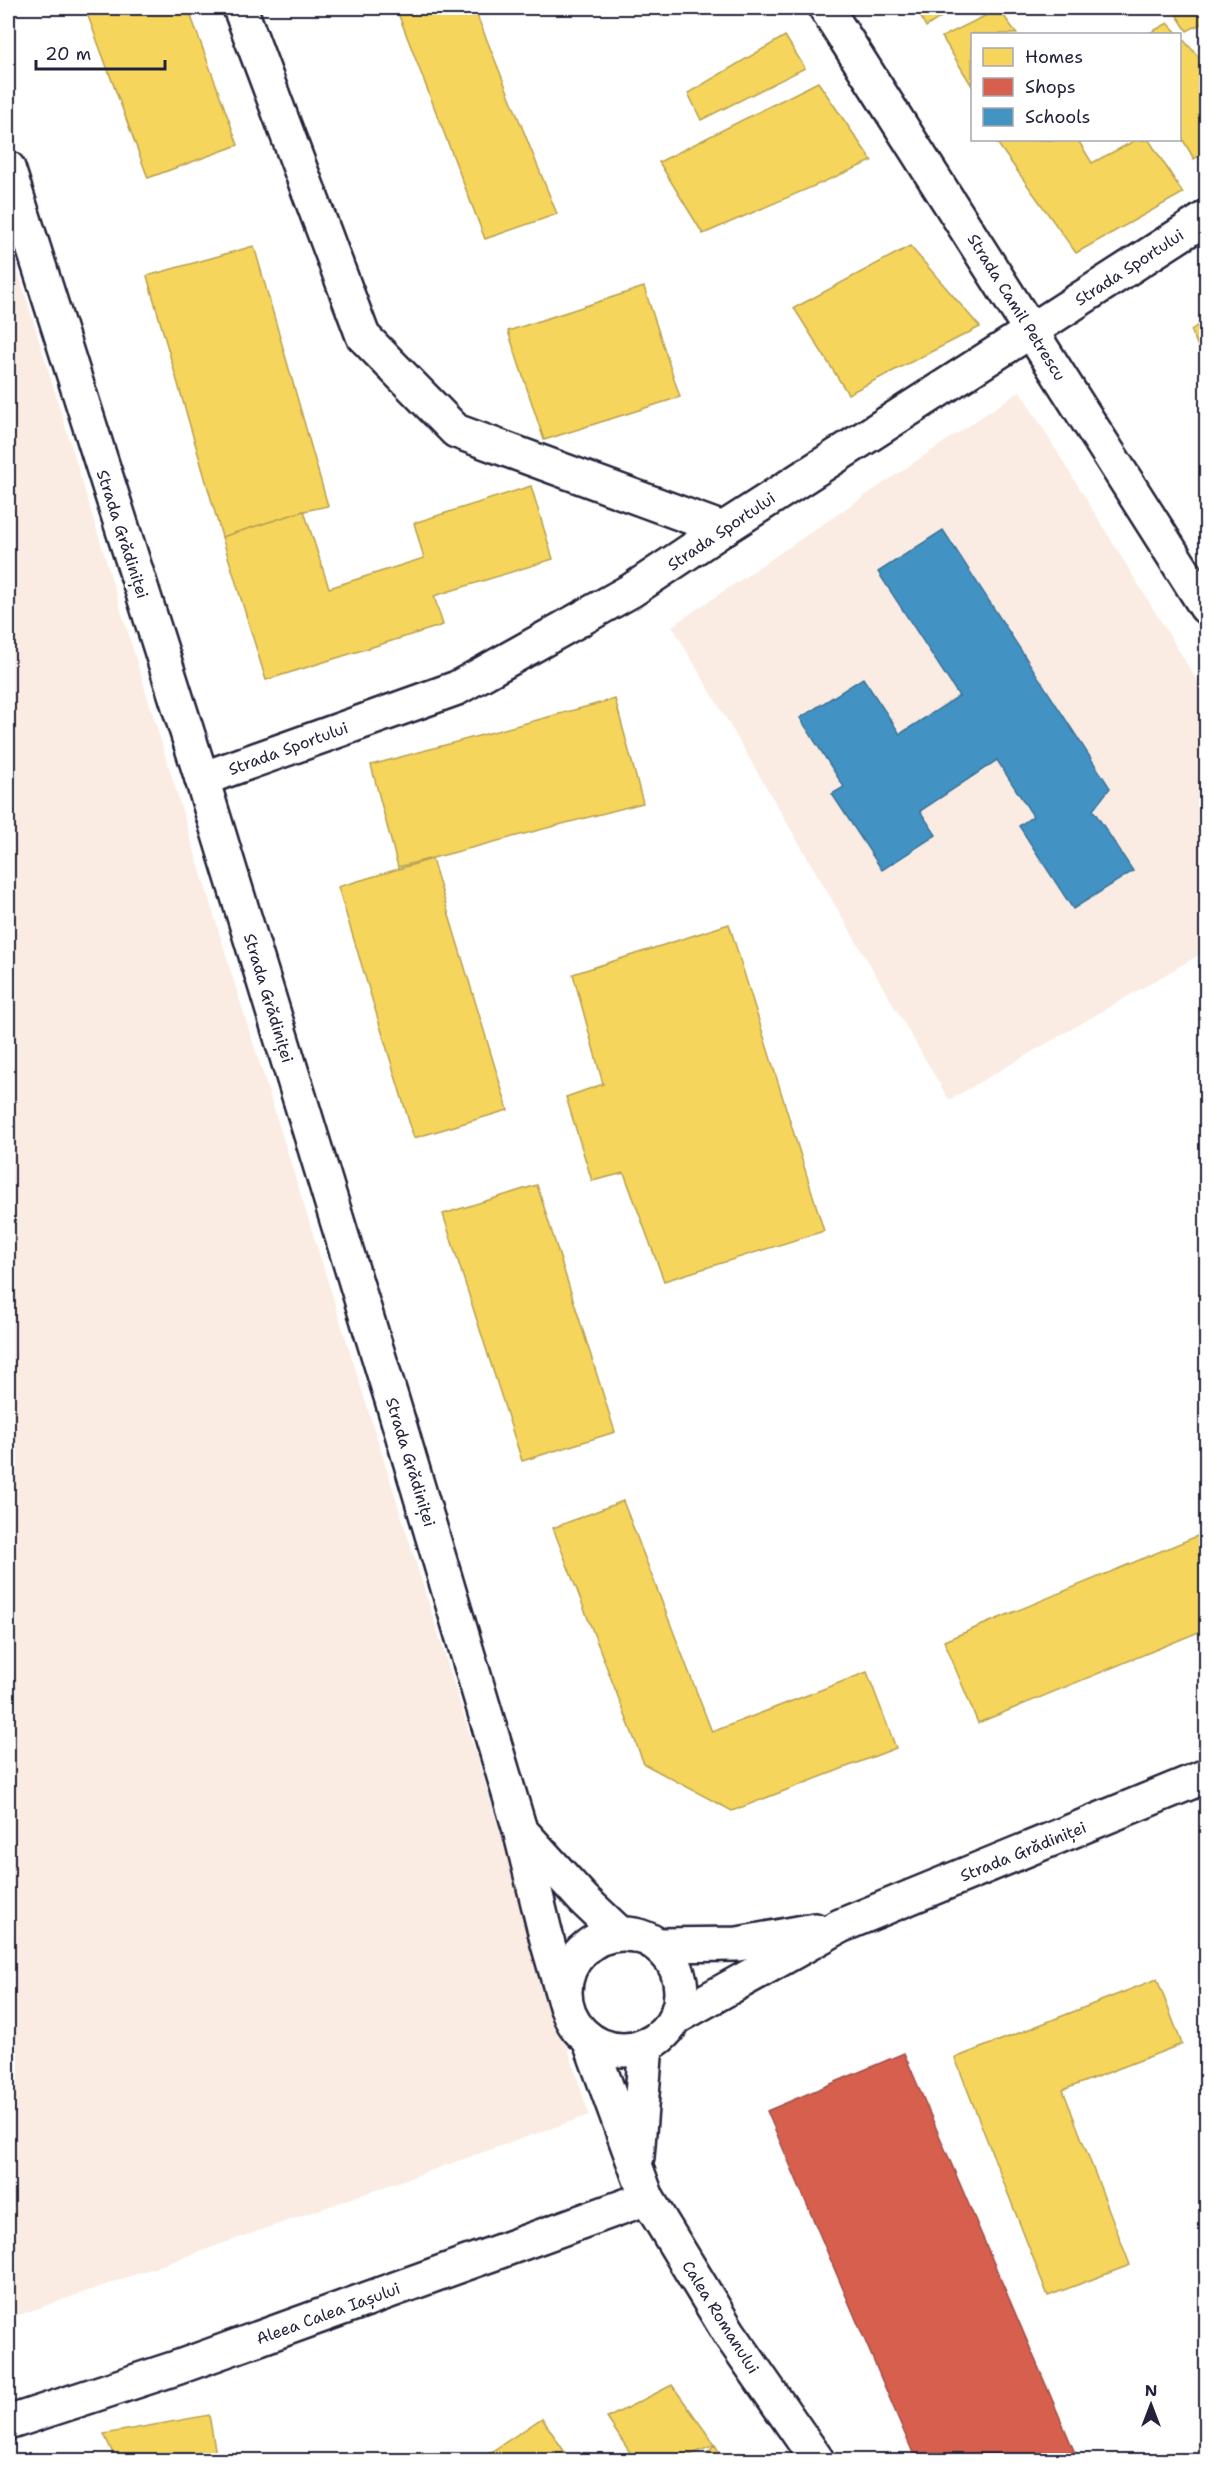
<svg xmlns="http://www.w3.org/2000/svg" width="1214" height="2468" viewBox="0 0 1214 2468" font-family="'Shantell Sans',sans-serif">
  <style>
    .built { fill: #faece2 }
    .homes { fill: #f6d55c; stroke: #b69f52; stroke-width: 1.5 }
    .shops { fill: #d6604d; stroke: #a04d48; stroke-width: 1.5 }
    .schools { fill: #4393c3; stroke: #39719a; stroke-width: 1.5 }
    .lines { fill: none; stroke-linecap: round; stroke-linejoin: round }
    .street-casing { stroke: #22223b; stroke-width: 38 }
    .primary-casing { stroke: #22223b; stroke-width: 38 }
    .street { stroke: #fff; stroke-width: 33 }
    .primary { stroke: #fff; stroke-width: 33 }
    .labels { text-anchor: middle; stroke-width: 6; stroke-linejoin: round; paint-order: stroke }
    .street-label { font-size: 16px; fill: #22223b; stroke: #fff }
  </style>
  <rect width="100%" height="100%" fill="#fff"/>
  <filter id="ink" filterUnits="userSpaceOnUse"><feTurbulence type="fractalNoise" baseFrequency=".0167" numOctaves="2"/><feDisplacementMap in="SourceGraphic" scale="12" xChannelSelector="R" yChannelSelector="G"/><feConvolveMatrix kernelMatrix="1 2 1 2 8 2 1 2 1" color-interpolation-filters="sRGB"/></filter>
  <g filter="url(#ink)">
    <!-- built -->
    <g class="built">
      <path d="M8,238L236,988L589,2115L8,2319Z"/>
      <path d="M1020,391L1206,695V951L949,1100L672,626Z"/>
    </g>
    <!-- homes -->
    <g class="homes">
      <path d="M85,8H188L238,145L148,178Z"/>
      <path d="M396,8H474L557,214L485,239Z"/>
      <path d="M916,8H955L926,27Z"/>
      <path d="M1172,8H1206V21L1187,31Z"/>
      <path d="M999,9L1017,34H972V86L942,37Z"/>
      <path d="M1168,23L1178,34H1148Z"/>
      <path d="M785,36L805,68L701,120L688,93Z"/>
      <path d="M1180,36L1206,65V152L1194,159L1180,135Z"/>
      <path d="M818,82L872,161L703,234L659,162Z"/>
      <path d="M995,140H1078L1092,163L1136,140H1149L1183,193L1076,253Z"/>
      <path d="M254,246L328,506L304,511L222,537L147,276Z"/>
      <path d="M910,246L980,327L848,394L794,308Z"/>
      <path d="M644,287L680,397L544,440L508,331Z"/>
      <path d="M1206,320V366L1191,330Z"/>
      <path d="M531,486L553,559L434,596L443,625L266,680L222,537L304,511L329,588L424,558L414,523Z"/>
      <path d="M615,699L643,803L398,867L371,765Z"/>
      <path d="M432,859L508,1110L414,1138L338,887Z"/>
      <path d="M729,924L824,1231L664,1281L624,1173L592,1181L566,1097L603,1084L573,974Z"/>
      <path d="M537,1185L615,1432L522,1461L443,1214Z"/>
      <path d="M623,1501L712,1732L867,1672L896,1748L732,1811L644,1764L553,1528Z"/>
      <path d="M1202,1534L1206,1545V1629L978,1723L944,1641Z"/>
      <path d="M1157,1979L1182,2044L1063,2090L1130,2265L1048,2296L955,2058Z"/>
      <path d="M672,2385L715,2445L677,2460H635L607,2418Z"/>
      <path d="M209,2415L217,2460H116L104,2434Z"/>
      <path d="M542,2418L570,2460H479Z"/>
      <path d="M715,2445L724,2460H701Z"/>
    </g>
    <!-- shops -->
    <path class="shops" d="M904,2053L1078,2460H916L767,2111Z"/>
    <!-- schools -->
    <path class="schools" d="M943,530L1110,788L1093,810L1133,871L1073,909L1019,826L1033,816L997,760L920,811L936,835L882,870L832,794L844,787L800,718L863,678L900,734L959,696L878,572Z"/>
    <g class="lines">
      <!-- street casing -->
      <g class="street-casing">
        <g id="street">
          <path d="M240,8L363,336L456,431L723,529"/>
          <path d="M826,8L1206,607"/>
          <path d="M202,779L457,688L632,590L723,529L1206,218"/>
          <path d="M589,2039L647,2198L729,2333L817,2460"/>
          <path d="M637,2157L646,2045"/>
          <path d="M8,2423L179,2367L647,2198"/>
        </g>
      </g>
      <!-- primary casing -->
      <g class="primary-casing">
        <g id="primary">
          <path d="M8,168L202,779L392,1400L520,1830L548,1944L566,2006"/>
          <path d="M523,1833L584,1900L619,1933"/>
          <circle cx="623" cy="1992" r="58"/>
          <path d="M658,1945L738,1944L815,1930"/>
          <path d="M675,2018L840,1926L1206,1776"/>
        </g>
      </g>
      <!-- street -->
      <use href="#street" class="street"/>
      <!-- primary -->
      <use href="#primary" class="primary"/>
    </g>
  </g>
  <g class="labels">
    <!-- street labels -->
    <g class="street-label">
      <text transform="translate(1129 267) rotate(-33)" y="6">Strada Sportului</text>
      <text transform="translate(1017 307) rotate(58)" y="6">Strada Camil Petrescu</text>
      <text transform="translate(721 531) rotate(-34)" y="6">Strada Sportului</text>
      <text transform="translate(123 534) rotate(72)" y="6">Strada Grădiniței</text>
      <text transform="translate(288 748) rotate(-20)" y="6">Strada Sportului</text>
      <text transform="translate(269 998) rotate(73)" y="6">Strada Grădiniței</text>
      <text transform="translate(411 1462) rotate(73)" y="6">Strada Grădiniței</text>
      <text transform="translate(1023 1851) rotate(-22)" y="6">Strada Grădiniței</text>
      <text transform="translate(328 2313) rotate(-20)" y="6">Aleea Calea Iașului</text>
      <text transform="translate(721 2317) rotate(58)" y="6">Calea Romanului</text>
    </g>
  </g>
  <!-- margin -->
  <rect width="1214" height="2468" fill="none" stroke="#fff" stroke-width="30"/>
  <rect x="15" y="15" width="1184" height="2438" fill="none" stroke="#22223b" stroke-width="2" filter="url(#ink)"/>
  <!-- legend -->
  <rect x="971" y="33" width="210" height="108" fill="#ffffff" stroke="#a7a7b1" stroke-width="1.5"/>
  <rect x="983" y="48" width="30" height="18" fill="#f6d55c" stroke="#a7a7b1" stroke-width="1.5"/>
  <text x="1025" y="63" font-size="18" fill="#22223b">Homes</text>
  <rect x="983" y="78" width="30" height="18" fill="#d6604d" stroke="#a7a7b1" stroke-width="1.5"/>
  <text x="1025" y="93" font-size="18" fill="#22223b">Shops</text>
  <rect x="983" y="108" width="30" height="18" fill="#4393c3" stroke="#a7a7b1" stroke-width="1.5"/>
  <text x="1025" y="123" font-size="18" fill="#22223b">Schools</text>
  <!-- north arrow -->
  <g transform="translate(1151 2405)" stroke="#ffffff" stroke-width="4.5" paint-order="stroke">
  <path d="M0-4.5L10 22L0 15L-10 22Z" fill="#22223b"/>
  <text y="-9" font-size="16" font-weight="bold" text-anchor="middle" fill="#22223b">N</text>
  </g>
  <!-- scale -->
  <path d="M36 60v9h129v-9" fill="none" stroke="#22223b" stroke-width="3"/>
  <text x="45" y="60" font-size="18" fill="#22223b" stroke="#ffffff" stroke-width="4.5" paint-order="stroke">20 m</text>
</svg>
